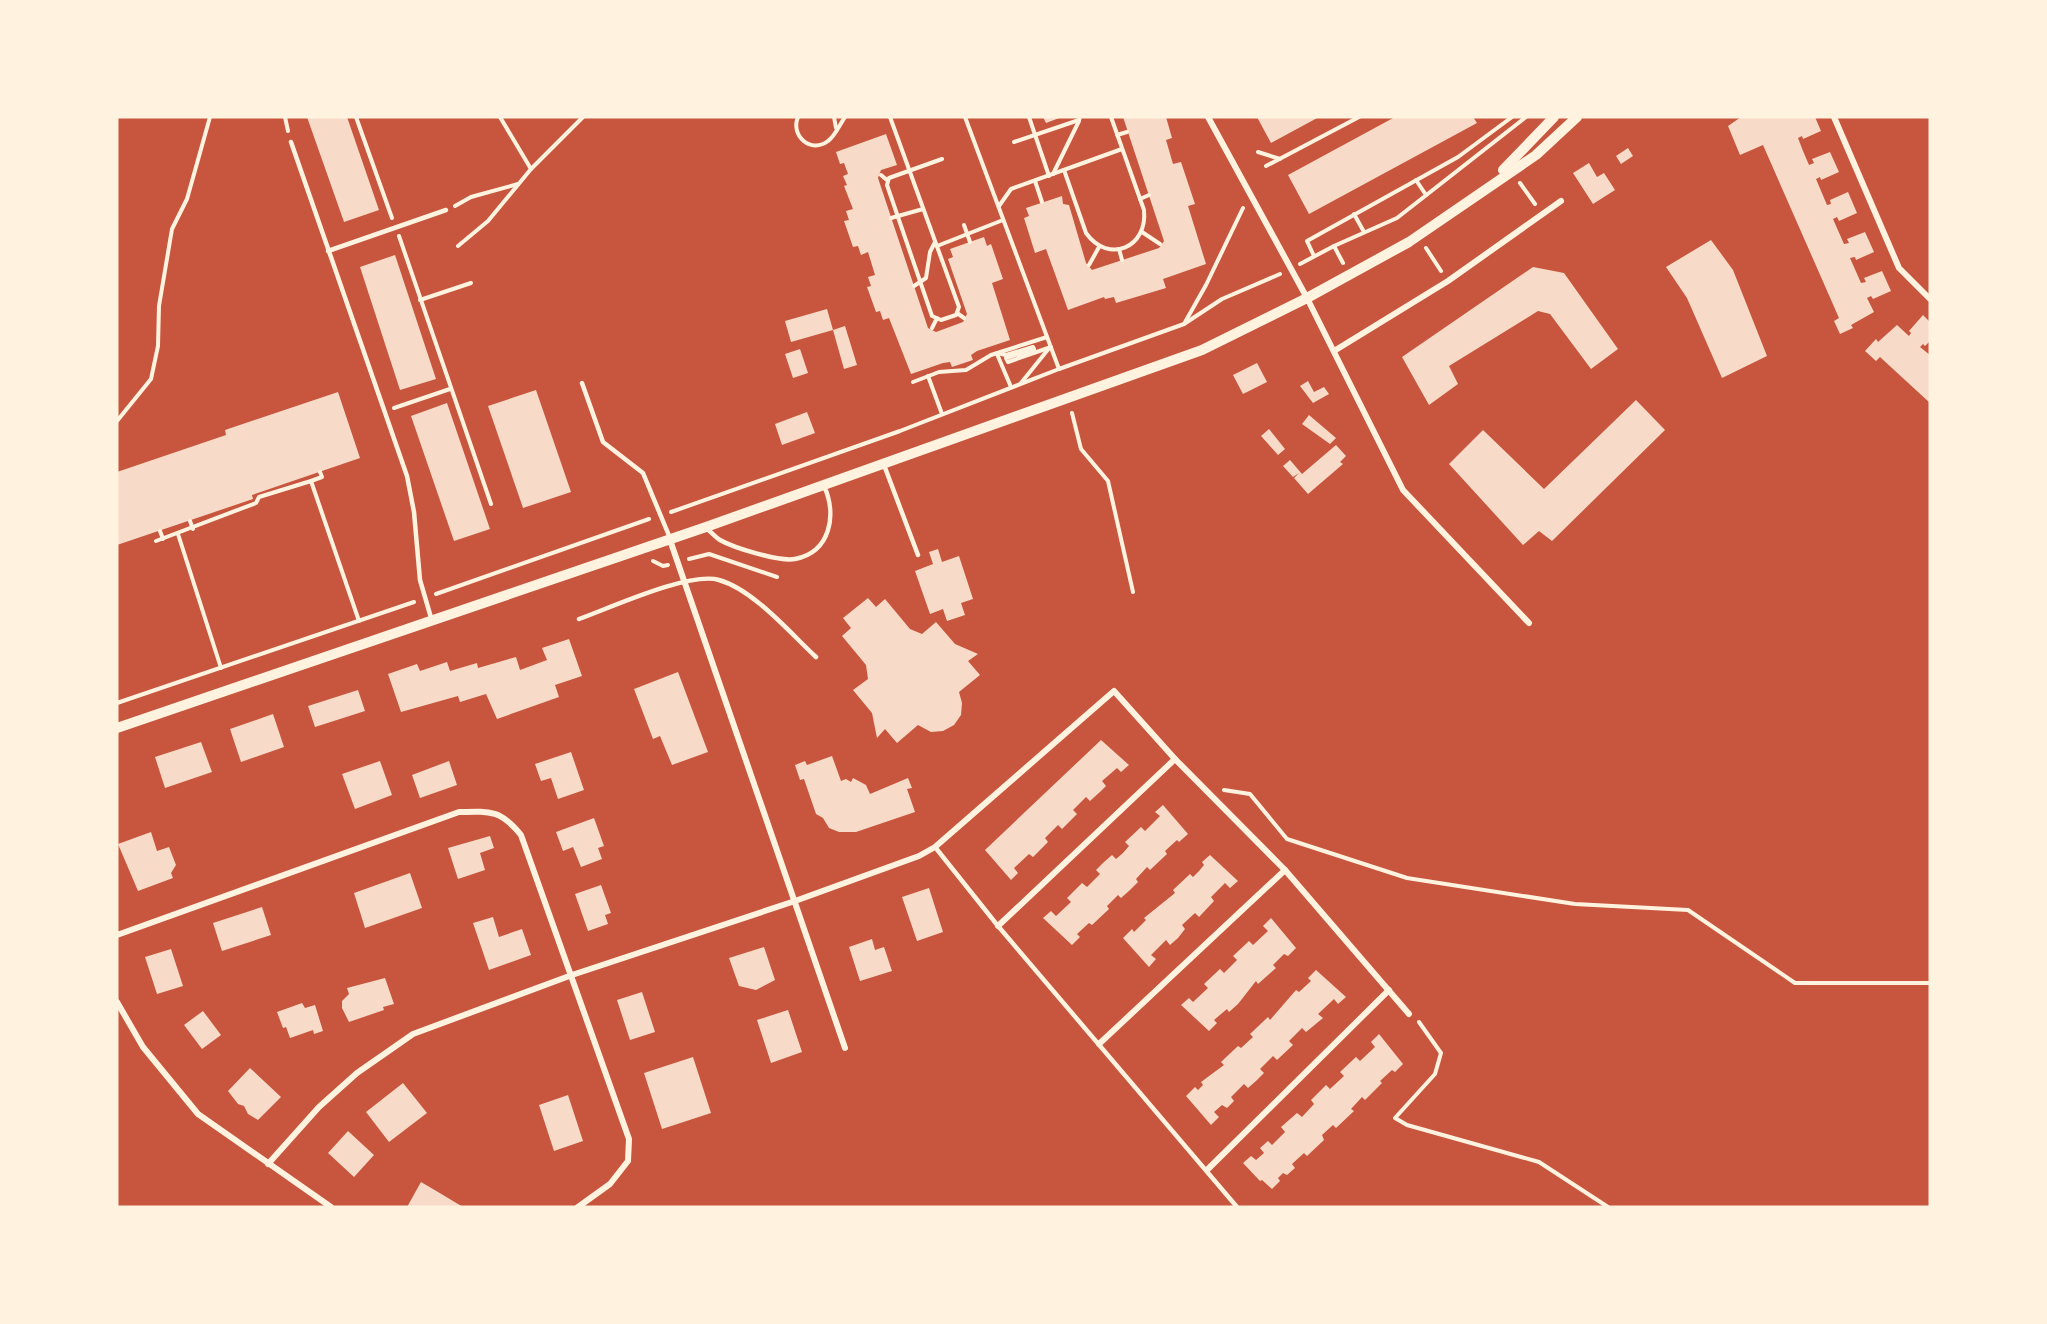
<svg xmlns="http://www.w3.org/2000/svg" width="2047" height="1324" viewBox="0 0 2047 1324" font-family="Helvetica,sans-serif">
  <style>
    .building { fill: #f7dbc8 }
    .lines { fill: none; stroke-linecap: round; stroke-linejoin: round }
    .path { stroke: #fff3e0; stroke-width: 4 }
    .service { stroke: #fff3e0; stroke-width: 4.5 }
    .minor { stroke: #fff3e0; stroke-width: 6 }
    .tertiary { stroke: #fff3e0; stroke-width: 10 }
  </style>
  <rect width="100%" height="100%" fill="#c8553d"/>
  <!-- building -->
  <g class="building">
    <path d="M307,117H347L379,210L344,222Z"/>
    <path d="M1043,117H1062L1046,123Z"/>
    <path d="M1123,117H1166L1172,138L1166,140L1173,164L1181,162L1195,204L1188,206L1206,264L1163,279L1166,288L1116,303L1114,297L1105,299L1104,297L1068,310L1046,249L1035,253L1024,218L1029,216L1026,208L1062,196L1063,204L1069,205L1086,263L1092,270L1159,248L1164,241Z"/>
    <path d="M1257,117H1319L1271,143Z"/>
    <path d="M1395,117H1473L1477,123L1309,214L1288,175Z"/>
    <path d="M1741,117H1815L1821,131L1803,139L1802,136L1798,138L1803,151L1809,165L1814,163L1812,159L1830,152L1839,172L1821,180L1820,177L1816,179L1827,205L1831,204L1830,200L1848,192L1857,213L1839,221L1837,217L1833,219L1844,244L1849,243L1847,239L1865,232L1874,252L1856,260L1855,257L1850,258L1861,283L1866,282L1864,278L1882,271L1891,291L1873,299L1871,296L1867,298L1874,312L1851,325L1853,328L1840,334L1834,321L1839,318L1763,145L1740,155L1728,126Z"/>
    <path d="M886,134L897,165L881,170L878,178L928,328L936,332L963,322L967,314L948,259L953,257L950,249L984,237L987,246L991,244L1003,279L992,283L1010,340L977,351L971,355L973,360L952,367L950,362L943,363L911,374L889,318L883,320L880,311L876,312L867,287L871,286L868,277L875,275L868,252L861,255L858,246L853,247L844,221L849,220L846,211L853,209L844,186L847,185L843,176L848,174L844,163L840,164L836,152Z"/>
    <path d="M1628,148L1633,156L1621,164L1616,156Z"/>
    <path d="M1589,163L1597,177L1604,173L1615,190L1593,204L1573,173Z"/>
    <path d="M1711,240L1733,270L1767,356L1722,378L1687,298L1666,267Z"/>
    <path d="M395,255L436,379L400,390L360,267Z"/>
    <path d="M1533,267L1564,273L1618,349L1591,369L1550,314L1538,311L1449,366L1458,384L1429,405L1402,357Z"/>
    <path d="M827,309L833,330L791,342L785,321Z"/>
    <path d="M1923,315L1930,322V341L1925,346L1923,344L1920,347L1930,355V403L1880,357L1876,361L1865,351L1876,339L1878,342L1897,325L1909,336L1911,333L1909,331Z"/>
    <path d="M845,326L857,365L844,369L833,330Z"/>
    <path d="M800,349L808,373L793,378L785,354Z"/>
    <path d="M1257,363L1267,382L1243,394L1233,375Z"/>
    <path d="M1308,381L1314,392L1324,387L1329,394L1313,403L1300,386Z"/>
    <path d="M536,390L571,492L523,508L488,406Z"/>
    <path d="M338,392L360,458L252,495L253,499L117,545V472L226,435L225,430Z"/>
    <path d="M1636,400L1665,430L1552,541L1539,531L1523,545L1449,464L1483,430L1544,489Z"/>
    <path d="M447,403L490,529L454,541L411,416Z"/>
    <path d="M807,412L815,433L782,445L775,424Z"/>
    <path d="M1309,415L1336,438L1330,444L1302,424Z"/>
    <path d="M1269,429L1285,449L1278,455L1261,436Z"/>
    <path d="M1336,445L1346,456L1340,462L1343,464L1308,494L1294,478L1299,473L1293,477L1283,466L1290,460L1302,474Z"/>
    <path d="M938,549L942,562L959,556L973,599L961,603L965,615L947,621L943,609L930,614L915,571L933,564L929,552Z"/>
    <path d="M868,598L876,607L885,599L910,629L922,634L936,622L955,644L978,654L968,661L980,675L959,692L962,703L961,715L954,725L943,731L931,732L918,725L897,743L885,729L877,738L872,713L853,690L868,679L866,665L842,636L851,628L843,618Z"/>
    <path d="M569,639L582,676L555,685L559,697L497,719L486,694L460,702L458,696L401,712L388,674L417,664L420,671L447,662L450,671L477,663L478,668L516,657L520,670L547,660L542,648Z"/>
    <path d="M678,672L708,752L672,765L660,736L653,739L634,689Z"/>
    <path d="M358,690L365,711L315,727L308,706Z"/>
    <path d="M273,714L284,747L241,762L230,729Z"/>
    <path d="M1101,740L1129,765L1121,772L1117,768L1102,781L1106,786L1101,791L1090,801L1086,797L1073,810L1077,814L1062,829L1058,825L1045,838L1048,842L1033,857L1029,854L1014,868L1018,873L1011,880L985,850Z"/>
    <path d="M201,742L212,772L165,788L155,757Z"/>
    <path d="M571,752L584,790L558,799L551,778L541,781L535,764Z"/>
    <path d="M832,756L841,781L846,779L851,782L853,778L866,785L870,794L908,778L912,788L907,789L915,812L856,832H839L829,828L823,818L816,814L804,779L800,780L795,765L805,761L807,765Z"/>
    <path d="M380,761L392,795L355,809L342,774Z"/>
    <path d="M449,761L457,785L420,798L412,775Z"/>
    <path d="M1163,805L1188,834L1179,842L1177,840L1165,851L1167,854L1150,870L1147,867L1136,879L1138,882L1130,890L1121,898L1118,895L1107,906L1109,909L1092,925L1089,923L1077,934L1080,937L1072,945L1043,918L1051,911L1056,916L1071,902L1067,898L1082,883L1087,887L1100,874L1096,870L1104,862L1112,855L1116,859L1123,853L1129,846L1125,842L1141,827L1145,831L1160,816L1155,812Z"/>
    <path d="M594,818L604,846L598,848L602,859L581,867L573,847L563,851L556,832Z"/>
    <path d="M151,832L157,851L169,847L176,865L171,873L173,878L138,891L118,844Z"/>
    <path d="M490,836L494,848L480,853L485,870L458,879L448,848Z"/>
    <path d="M1210,855L1238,881L1230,888L1225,883L1211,897L1214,901L1199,917L1195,913L1182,925L1185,929L1178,938L1170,945L1166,940L1151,955L1156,959L1149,967L1123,938L1132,929L1134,932L1146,920L1144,918L1175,893L1173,890L1190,874L1193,877L1199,871L1204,865L1202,862Z"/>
    <path d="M410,873L422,908L365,928L354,893Z"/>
    <path d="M601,885L611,913L605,915L608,924L588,931L575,894Z"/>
    <path d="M929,888L943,932L917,941L902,897Z"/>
    <path d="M262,907L271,935L222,951L213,923Z"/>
    <path d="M493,917L499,937L522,929L531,955L489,970L473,923Z"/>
    <path d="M1271,918L1296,948L1288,956L1284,954L1273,965L1276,968L1258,984L1256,981L1238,1004L1229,1012L1227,1009L1214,1020L1217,1023L1209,1031L1181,1005L1189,998L1193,1002L1208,988L1204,984L1220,969L1224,973L1237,960L1233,956L1249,941L1253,945L1268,931L1263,926Z"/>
    <path d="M872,939L875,950L884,947L892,971L860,981L849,947Z"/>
    <path d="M764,947L775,980L756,990L739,986L729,958Z"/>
    <path d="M171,949L183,986L157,994L145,957Z"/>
    <path d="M1316,970L1346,997L1338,1004L1334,999L1318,1014L1323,1018L1306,1032L1302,1028L1289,1041L1293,1045L1277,1060L1273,1056L1260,1069L1264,1073L1256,1081L1248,1088L1244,1084L1231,1097L1234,1101L1227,1108L1222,1105L1214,1112L1219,1117L1211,1125L1186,1096L1195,1087L1198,1090L1203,1085L1201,1082L1224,1065L1221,1062L1238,1046L1241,1048L1253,1037L1250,1034L1268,1017L1270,1020L1296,990L1299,992L1311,981L1308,978Z"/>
    <path d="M385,978L394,1004L383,1007L384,1010L349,1022L342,1008V1001L349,994L347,988Z"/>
    <path d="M642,992L655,1032L630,1040L617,1000Z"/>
    <path d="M302,1003L305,1008L315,1005L323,1031L314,1034L313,1030L290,1038L286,1027L283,1028L277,1012Z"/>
    <path d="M788,1010L802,1052L771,1063L757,1020Z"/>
    <path d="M203,1011L221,1035L202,1049L184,1025Z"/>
    <path d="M1379,1034L1403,1064L1395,1072L1392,1070L1380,1081L1382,1083L1365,1100L1362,1097L1351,1109L1354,1111L1336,1128L1333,1125L1322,1135L1324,1140L1307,1156L1304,1153L1292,1164L1295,1168L1287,1175L1283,1173L1278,1178L1280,1181L1272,1189L1262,1180L1260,1181L1243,1163L1251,1156L1256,1160L1264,1153L1260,1148L1268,1141L1272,1145L1285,1132L1281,1127L1297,1113L1302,1117L1314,1104L1311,1100L1326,1085L1330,1089L1344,1076L1340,1072L1356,1057L1360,1061L1375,1047L1371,1042Z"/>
    <path d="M693,1057L711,1113L662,1129L644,1073Z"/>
    <path d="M250,1068L281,1097L258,1120L248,1114L244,1106L238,1104L228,1091Z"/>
    <path d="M403,1083L427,1113L389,1142L366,1112Z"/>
    <path d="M568,1095L583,1141L554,1151L539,1105Z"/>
    <path d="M348,1131L374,1155L354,1177L328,1153Z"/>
    <path d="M421,1182L438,1192L463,1207H407Z"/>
  </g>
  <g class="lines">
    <!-- path -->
    <g class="path">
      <path d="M285,117L288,131"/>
      <path d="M356,117L392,218"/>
      <path d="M500,117L531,169"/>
      <path d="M798,117C790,136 811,154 828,141C835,136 840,124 845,117"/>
      <path d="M834,117L836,128"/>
      <path d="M890,117C913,180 936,244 959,307L956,315L941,320L932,316L887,185L889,178L942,159"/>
      <path d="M965,117L1059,369"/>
      <path d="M1029,117L1049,176"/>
      <path d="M1117,135L1127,132"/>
      <path d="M1014,142L1079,120L1080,117"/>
      <path d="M1258,152L1280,159"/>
      <path d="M1266,166L1359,117"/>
      <path d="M1064,170L1086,233C1109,265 1148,247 1144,210L1111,117"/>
      <path d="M1053,174L1079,121"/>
      <path d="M881,175L888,181"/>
      <path d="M1416,180L1426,195"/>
      <path d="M1035,181L1042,202"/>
      <path d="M1520,183L1535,204"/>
      <path d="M1140,199L1149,195"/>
      <path d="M455,206L471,197L518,184"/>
      <path d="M999,206L1011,189L1122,149"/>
      <path d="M1354,214L1364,232"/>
      <path d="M891,218L923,209"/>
      <path d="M964,225L970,242"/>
      <path d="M1142,232L1160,244"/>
      <path d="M399,236L491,504"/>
      <path d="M458,246L488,221L531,169L583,117"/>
      <path d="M937,246L1003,220"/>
      <path d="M1334,246L1343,263"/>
      <path d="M1426,248L1441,271"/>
      <path d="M1119,249L1122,260"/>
      <path d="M1314,256L1307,241L1458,157L1512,117"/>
      <path d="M1300,264L1334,246L1397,218L1526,117"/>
      <path d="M1089,265L1099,247"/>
      <path d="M914,286L926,278L930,252L935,242"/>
      <path d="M420,300L471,283"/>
      <path d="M957,313L964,318"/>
      <path d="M1184,324L1206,285L1243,208"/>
      <path d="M932,328L937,318"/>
      <path d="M997,353L1006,355L1033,347L1034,349L1006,358L1008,362L1051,347"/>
      <path d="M997,354L1011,387"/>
      <path d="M928,376L942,414"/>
      <path d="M913,382L939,372L966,370L991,355L1047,337"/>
      <path d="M1021,383L1050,347"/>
      <path d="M394,408L450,389"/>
      <path d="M1072,413L1081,449L1108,481L1133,592"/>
      <path d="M117,421L151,379L158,346L159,306L172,229L187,199L210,117"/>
      <path d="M311,481L322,477L320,472"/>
      <path d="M671,512L900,431L1059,369L1184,324L1222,299L1280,274"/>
      <path d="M190,521L193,529"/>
      <path d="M160,531L163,539"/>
      <path d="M178,534L221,668"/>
      <path d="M156,541L256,503L259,497L311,481L359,621"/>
      <path d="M689,559L709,554L777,577"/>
      <path d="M653,561L663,566L668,565"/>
      <path d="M436,594L649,519"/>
      <path d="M117,703L414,602"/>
      <path d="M1224,790L1250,794L1287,839L1407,878L1575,904L1688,910L1795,983H1930"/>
      <path d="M1419,1022L1441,1053L1435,1074L1395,1118L1407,1125L1539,1162L1608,1207"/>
    </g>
    <!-- service -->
    <g class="service">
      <path d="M291,142L407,476L414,512L420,580L432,621"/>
      <path d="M328,251L446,210"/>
      <path d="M582,383L603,442L643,473L670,538"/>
      <path d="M884,465L918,555"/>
      <path d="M706,528C710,531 715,537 720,540C734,548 780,562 795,559C831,552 837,514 824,486"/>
      <path d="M579,619C610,608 690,571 719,580C754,590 790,633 816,657"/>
      <path d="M935,847L998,926L1237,1207"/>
    </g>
    <!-- minor -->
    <g class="minor">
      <path d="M1208,117L1307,298L1403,490L1529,623"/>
      <path d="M1834,117L1899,268L1930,299"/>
      <path d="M1334,351L1448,281L1561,201"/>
      <path d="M670,540L845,1048"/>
      <path d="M998,926L1175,759"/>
      <path d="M117,935L459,812C490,811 501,810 521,835L629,1139L628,1161L610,1184L578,1207"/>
      <path d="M117,1002L143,1047L198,1114L331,1207"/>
      <path d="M1099,1044L1285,870"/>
      <path d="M268,1164L319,1107L357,1073L413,1034L572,975L795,901L919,856L935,847L1114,691L1175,759L1285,870L1409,1014"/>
      <path d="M1207,1170L1389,990"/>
    </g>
    <!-- tertiary -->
    <g class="tertiary">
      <path d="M1503,170L1554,117"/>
      <path d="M117,728L706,527L1202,350L1307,298L1409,242L1536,155L1577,117"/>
    </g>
  </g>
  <!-- border -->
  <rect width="2047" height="1324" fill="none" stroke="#fff3e0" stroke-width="237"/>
</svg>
